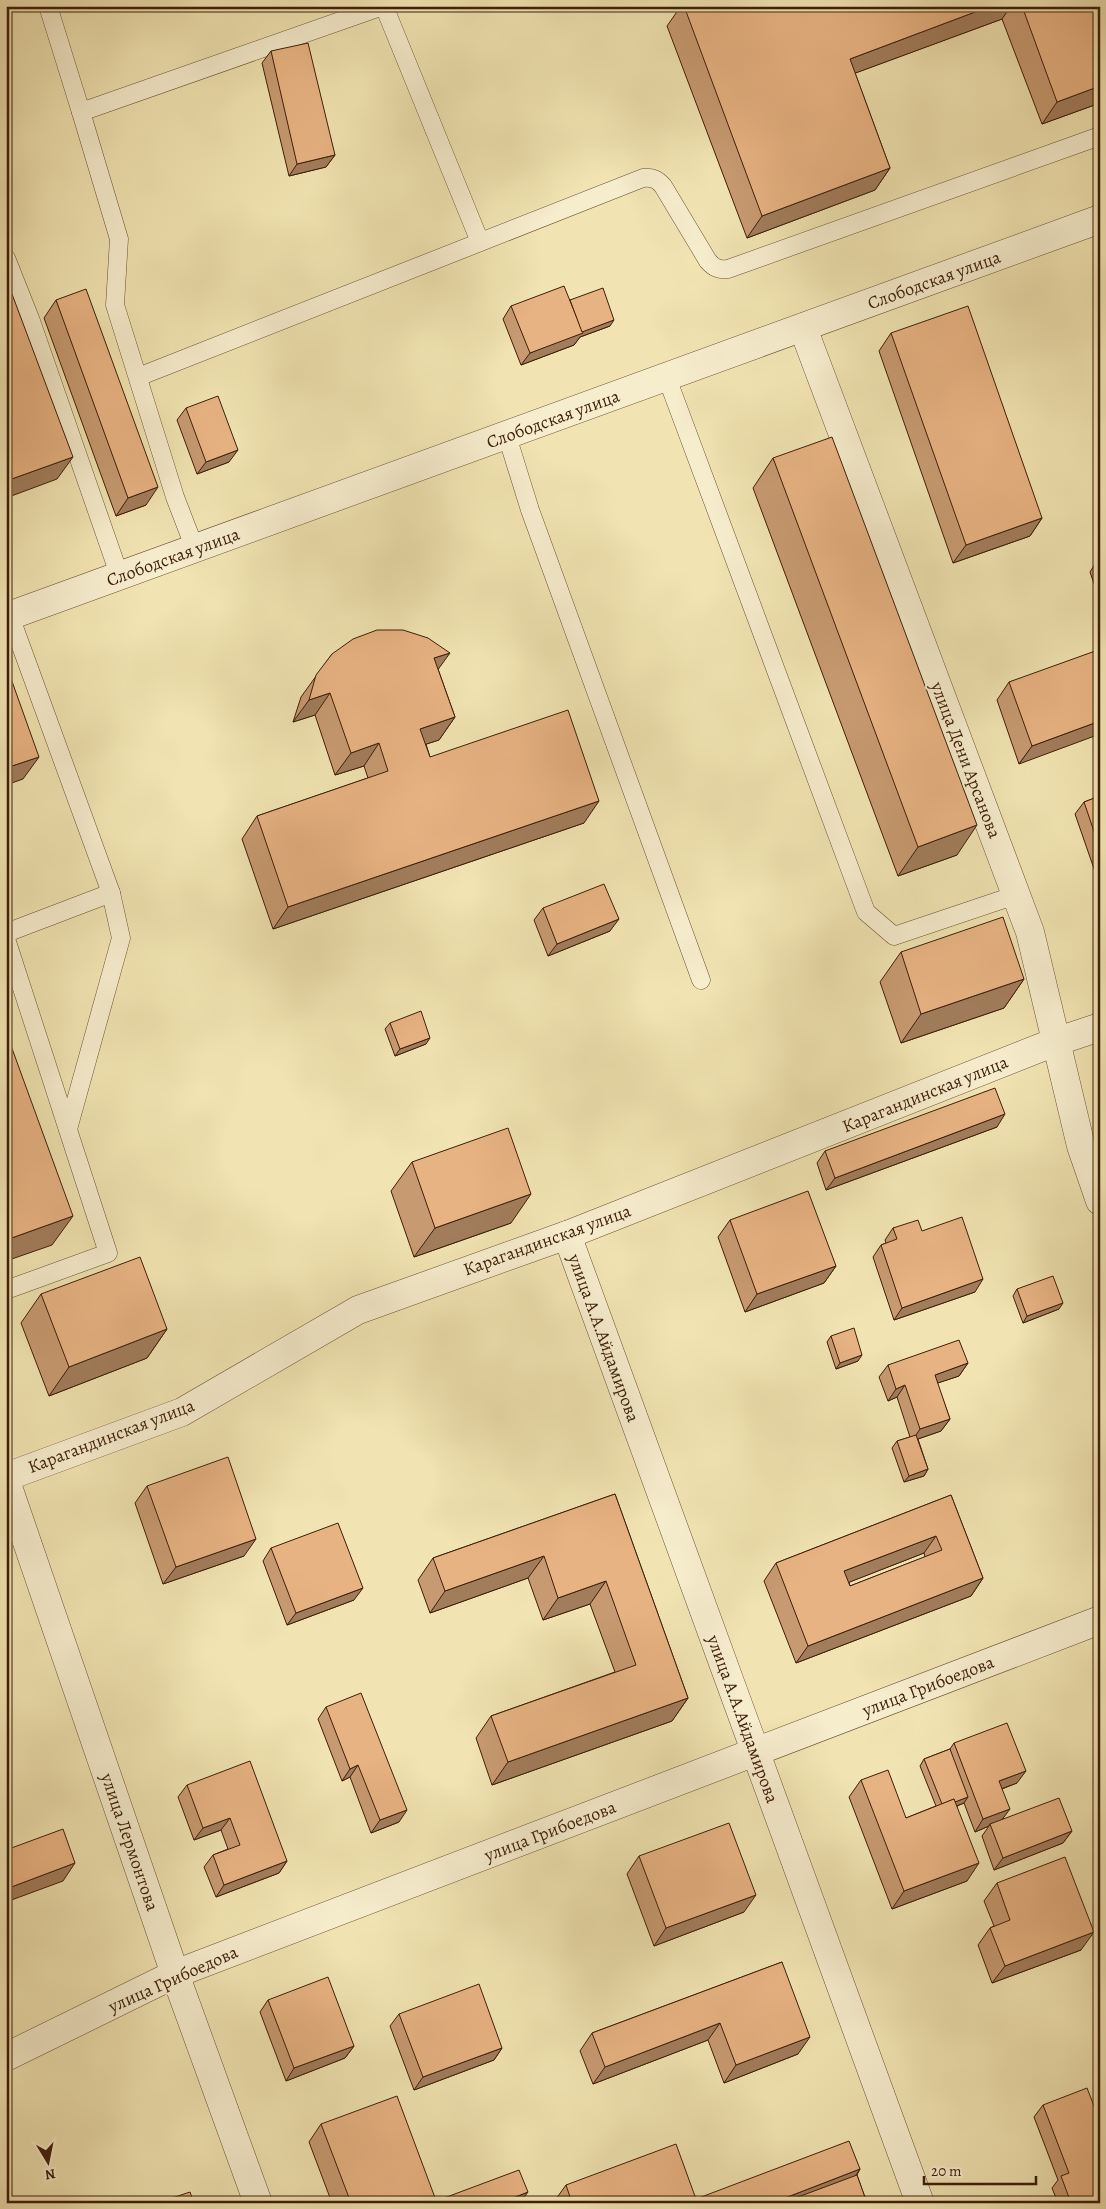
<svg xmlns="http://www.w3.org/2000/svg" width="1106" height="2209" viewBox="0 0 1106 2209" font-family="Alegreya,serif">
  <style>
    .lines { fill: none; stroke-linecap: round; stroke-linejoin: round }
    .service-casing { stroke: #6b5033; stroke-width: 19 }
    .minor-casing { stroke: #6b5033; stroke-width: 29 }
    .tertiary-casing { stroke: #6b5033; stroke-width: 29 }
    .service { stroke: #f6edcd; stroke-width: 18 }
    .minor { stroke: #f6edcd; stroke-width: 28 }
    .tertiary { stroke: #f6edcd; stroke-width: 28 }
    .wall { fill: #c89a71; stroke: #3e1e09; fill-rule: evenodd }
    .shaded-wall { fill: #a27d5c; stroke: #3e1e09 }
    .building { fill: #e8b383; stroke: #3e1e09; fill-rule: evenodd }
    .labels { text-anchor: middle; stroke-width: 4; stroke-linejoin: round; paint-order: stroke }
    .street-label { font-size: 18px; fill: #3e1e09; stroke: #f6edcd }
  </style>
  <rect width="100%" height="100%" fill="#f1e4b2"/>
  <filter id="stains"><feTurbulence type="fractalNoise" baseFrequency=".004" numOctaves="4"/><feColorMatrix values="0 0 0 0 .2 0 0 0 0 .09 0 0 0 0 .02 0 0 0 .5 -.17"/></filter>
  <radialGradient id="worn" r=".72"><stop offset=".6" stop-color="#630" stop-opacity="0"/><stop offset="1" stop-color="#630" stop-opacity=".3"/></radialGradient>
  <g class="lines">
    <!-- service casing -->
    <g class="service-casing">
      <g id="service">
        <path d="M48,6L81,112"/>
        <path d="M384,6L480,242"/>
        <path d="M6,258L31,321L120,577"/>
        <path d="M138,377L643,178C652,177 657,179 663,186L708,261C714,268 719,270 728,269L1100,136"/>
        <path d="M667,378L866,912L894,936L1016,895"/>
        <path d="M507,436L530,510L701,980"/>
        <path d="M195,549L175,497L115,305L119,239L81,112L383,6"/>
        <path d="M6,933L111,893L10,616"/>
        <path d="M6,939L108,1253L6,1290"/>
        <path d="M68,1129L121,938L111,893"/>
      </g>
    </g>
    <!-- minor casing -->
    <g class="minor-casing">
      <g id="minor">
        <path d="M803,328L1030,932L1081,1146L1100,1201"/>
        <path d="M6,617L1100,219"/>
        <path d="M567,1235L920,2203"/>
        <path d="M6,1477L182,1412L358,1310L567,1235L1055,1042L1100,1027"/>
        <path d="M6,2057L175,1974"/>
      </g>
    </g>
    <!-- tertiary casing -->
    <g class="tertiary-casing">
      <g id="tertiary">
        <path d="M6,1481L175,1974L258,2203"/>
        <path d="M175,1974L1100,1620"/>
      </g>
    </g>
    <!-- service -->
    <use href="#service" class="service"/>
    <!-- minor -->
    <use href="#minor" class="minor"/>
    <!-- tertiary -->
    <use href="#tertiary" class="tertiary"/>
  </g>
  <!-- wall -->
  <g class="wall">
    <path d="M681,6H1100V103L1042,124L1002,19L855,73L890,168L875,190L747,238L667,26Z"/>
    <path d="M271,51L335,155L326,167L289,176L262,63Z"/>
    <path d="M56,300L146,505L116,516L44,318Z"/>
    <path d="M570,300L610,326L580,337L574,345L521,365L503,319L511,306Z"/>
    <path d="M891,333L1042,518L1030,536L953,563L879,351Z"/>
    <path d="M186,408L229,462L197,474L177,420Z"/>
    <path d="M773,458L957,855L898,876L753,488Z"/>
    <path d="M1098,559H1100V601L1090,572Z"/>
    <path d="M332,654L438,669L455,717L439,740L426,744L430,757L584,823L273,929L242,839L257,816L368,778L364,766L335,775L315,715L293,722L301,697Z"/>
    <path d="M1100,656L1019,764L997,700L1009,682Z"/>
    <path d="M1100,796V886L1075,814L1084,802Z"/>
    <path d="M543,908L610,931L548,956L534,920Z"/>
    <path d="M901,952L1024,979L1004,1008L901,1043L880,982Z"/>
    <path d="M390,1023L426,1044L395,1056L385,1029Z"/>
    <path d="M997,1127L826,1190L817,1163L825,1151Z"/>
    <path d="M412,1162L511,1223L414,1257L391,1191Z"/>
    <path d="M730,1220L836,1266L824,1283L745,1312L718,1237Z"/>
    <path d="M893,1228L922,1231L975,1292L894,1320L873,1257L881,1245L886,1243L885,1240Z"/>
    <path d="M1017,1289L1059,1309L1023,1323L1013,1296Z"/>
    <path d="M41,1294L167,1329L147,1358L49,1396L21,1323Z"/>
    <path d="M831,1336L858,1361L836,1369L827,1342Z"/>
    <path d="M968,1363L959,1376L937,1383L950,1419L941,1431L918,1439L928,1469L924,1476L904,1482L892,1448L897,1441L910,1437L897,1397L888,1401L879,1377L888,1365Z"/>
    <path d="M147,1486L244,1556L163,1584L135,1503Z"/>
    <path d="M615,1494L688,1698L672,1721L492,1785L476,1738L491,1716L615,1672L590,1604L543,1620L528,1578L430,1613L418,1580L433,1558Z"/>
    <path d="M951,1495L983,1578L971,1596L796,1663L764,1581L776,1563ZM924,1553L925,1557L850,1586L849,1582Z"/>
    <path d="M271,1548L354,1600L287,1625L263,1561Z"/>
    <path d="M326,1707L399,1822L371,1833L350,1777L342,1781L318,1719Z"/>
    <path d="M954,1743L1017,1783L1002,1789L1003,1819L1072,1831L1063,1843L994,1870L982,1836L989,1826L975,1832L964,1803L957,1806L967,1881L892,1909L849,1797L861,1780L906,1818L936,1806L920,1766L924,1759L950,1749Z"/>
    <path d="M187,1785L287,1861L279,1873L216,1897L204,1867L213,1855L228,1849L221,1830L194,1840L178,1797Z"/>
    <path d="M639,1856L744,1912L654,1946L627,1874Z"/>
    <path d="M997,1883L1081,1950L992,1983L978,1945L990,1928L994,1926L984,1901Z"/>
    <path d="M782,1962L798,2054L724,2083L708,2040L593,2084L580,2051L592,2033Z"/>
    <path d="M268,2000L354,2046L345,2058L286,2081L260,2012Z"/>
    <path d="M399,2014L502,2048L494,2060L414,2090L390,2026Z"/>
    <path d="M1043,2105L1100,2203H1058L1052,2188L1058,2180L1034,2117Z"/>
    <path d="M321,2124L436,2201L520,2203H332L309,2142Z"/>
    <path d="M860,2169L857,2175L867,2203H553L566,2185L696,2199Z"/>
  </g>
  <!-- shaded-wall -->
  <g class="shaded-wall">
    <path d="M991,6H1011L1002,19L834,81L850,59Z"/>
    <path d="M1100,86V103L1042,124L1057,102Z"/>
    <path d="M335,155L326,167L289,176L297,164Z"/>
    <path d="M890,168L875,190L747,238L762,216Z"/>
    <path d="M614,320L610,326L580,337L574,345L521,365L530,353L580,332Z"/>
    <path d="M238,450L229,462L197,474L206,462Z"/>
    <path d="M73,457L57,479L6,498V481Z"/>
    <path d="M158,487L146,505L116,516L128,498Z"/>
    <path d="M1042,518L1030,536L953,563L966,545Z"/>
    <path d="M450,653L434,675V658Z"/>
    <path d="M330,693L315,715L293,722L309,700Z"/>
    <path d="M455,717L439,740L405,751L420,729Z"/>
    <path d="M1100,721V734L1019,764L1032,746Z"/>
    <path d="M379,743L364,766L335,775L351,753Z"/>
    <path d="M39,757L23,779L6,785V768Z"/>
    <path d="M599,801L584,823L273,929L288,907Z"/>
    <path d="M977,825L957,855L898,876L918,847Z"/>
    <path d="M619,919L610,931L548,956L557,944Z"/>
    <path d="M1024,979L1004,1008L901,1043L921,1014Z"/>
    <path d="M430,1038L426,1044L395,1056L400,1049Z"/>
    <path d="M1005,1114L997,1127L826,1190L835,1178Z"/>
    <path d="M531,1194L511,1223L414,1257L435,1228Z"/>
    <path d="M73,1216L52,1245L6,1261V1240Z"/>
    <path d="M836,1266L824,1283L745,1312L757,1294Z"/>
    <path d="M983,1279L975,1292L894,1320L902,1308Z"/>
    <path d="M1063,1303L1059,1309L1023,1323L1027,1316Z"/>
    <path d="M167,1329L147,1358L49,1396L69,1367Z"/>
    <path d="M862,1355L858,1361L836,1369L840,1363Z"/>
    <path d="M968,1363L959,1376L926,1387L935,1375Z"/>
    <path d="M905,1385L897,1397L888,1401L896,1389Z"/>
    <path d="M950,1419L941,1431L912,1441L920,1429Z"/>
    <path d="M928,1469L924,1476L904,1482L909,1476Z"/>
    <path d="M936,1536L924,1553L832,1589L844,1571Z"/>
    <path d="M256,1539L244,1556L163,1584L176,1567Z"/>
    <path d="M544,1556L528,1578L430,1613L445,1591Z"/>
    <path d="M983,1578L971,1596L796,1663L808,1646Z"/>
    <path d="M606,1581L590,1604L543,1620L558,1598Z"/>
    <path d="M363,1588L354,1600L287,1625L296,1613Z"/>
    <path d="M688,1698L672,1721L492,1785L508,1762Z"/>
    <path d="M358,1765L350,1777L342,1781L350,1769Z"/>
    <path d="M1026,1771L1017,1783L990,1793L999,1781Z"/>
    <path d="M968,1797L964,1803L939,1813L943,1806Z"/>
    <path d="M1010,1809L1001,1821L990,1824L989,1826L975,1832L983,1819Z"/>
    <path d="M407,1810L399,1822L371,1833L380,1820Z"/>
    <path d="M230,1818L221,1830L194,1840L203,1828Z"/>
    <path d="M1072,1831L1063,1843L994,1870L1003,1858Z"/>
    <path d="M287,1861L279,1873L216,1897L224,1885Z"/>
    <path d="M75,1863L63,1881L6,1902V1889Z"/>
    <path d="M979,1863L967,1881L892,1909L904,1891Z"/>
    <path d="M756,1895L744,1912L654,1946L666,1928Z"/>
    <path d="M1094,1932L1081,1950L992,1983L1005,1966Z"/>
    <path d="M720,2023L708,2040L593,2084L605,2067Z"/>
    <path d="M810,2037L798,2054L724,2083L736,2065Z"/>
    <path d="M354,2046L345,2058L286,2081L294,2068Z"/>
    <path d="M502,2048L494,2060L414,2090L423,2077Z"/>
    <path d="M860,2169L848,2187L806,2203H772Z"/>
    <path d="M528,2192L520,2203H500Z"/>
  </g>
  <!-- building -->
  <g class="building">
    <path d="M684,6H991L850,59L890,168L762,216Z"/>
    <path d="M1022,6H1100V86L1057,102Z"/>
    <path d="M308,43L335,155L297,164L271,51Z"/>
    <path d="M564,286L583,333L530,353L511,306Z"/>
    <path d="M603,288L614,320L582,332L570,300Z"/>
    <path d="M86,289L158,487L128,498L56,300Z"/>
    <path d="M12,294L73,457L6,481V296Z"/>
    <path d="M968,306L1042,518L966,545L891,333Z"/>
    <path d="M218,396L238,450L206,462L186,408Z"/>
    <path d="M832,437L977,825L918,847L773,458Z"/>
    <path d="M377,630H403L428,638L450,653L434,658L455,717L420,729L430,757L568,710L599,801L288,907L257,816L388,771L379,743L351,753L330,693L309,700L316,675L332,654L353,639Z"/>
    <path d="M1098,650L1100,656V721L1032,746L1009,682Z"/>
    <path d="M9,673L39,757L6,768V674Z"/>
    <path d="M1100,796V849L1084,802Z"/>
    <path d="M604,884L619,919L557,944L543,908Z"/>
    <path d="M1003,917L1024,979L921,1014L901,952Z"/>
    <path d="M421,1011L430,1038L400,1049L390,1023Z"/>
    <path d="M6,1032L73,1216L6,1240Z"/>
    <path d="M995,1088L1005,1114L835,1178L825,1151Z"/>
    <path d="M508,1128L531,1194L435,1228L412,1162Z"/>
    <path d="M808,1191L836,1266L757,1294L730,1220Z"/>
    <path d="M962,1217L983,1279L902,1308L881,1245L897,1239L893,1228L918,1220L922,1231Z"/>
    <path d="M140,1257L167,1329L69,1367L41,1294Z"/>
    <path d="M1053,1276L1063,1303L1027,1316L1017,1289Z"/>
    <path d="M854,1328L862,1355L840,1363L831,1336Z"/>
    <path d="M959,1340L968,1363L935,1375L950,1419L920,1429L905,1385L896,1389L888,1365Z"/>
    <path d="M916,1435L928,1469L909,1476L897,1441Z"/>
    <path d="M228,1457L256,1539L176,1567L147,1486Z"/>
    <path d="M615,1494L688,1698L508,1762L491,1716L636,1665L606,1581L558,1598L544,1556L445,1591L433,1558Z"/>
    <path d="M951,1495L983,1578L808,1646L776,1563ZM936,1536L942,1550L850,1586L844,1571Z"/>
    <path d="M338,1523L363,1588L296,1613L271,1548Z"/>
    <path d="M361,1693L407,1810L380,1820L358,1765L350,1769L326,1707Z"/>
    <path d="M1007,1723L1026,1771L999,1781L1010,1809L983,1819L954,1743Z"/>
    <path d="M950,1749L968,1797L955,1802L954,1799L942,1804L924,1759Z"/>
    <path d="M250,1761L287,1861L224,1885L213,1855L240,1845L230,1818L203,1828L187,1785Z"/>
    <path d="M888,1770L906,1818L954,1799L979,1863L904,1891L861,1780Z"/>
    <path d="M1059,1798L1072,1831L1003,1858L990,1824Z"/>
    <path d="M729,1823L756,1895L666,1928L639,1856Z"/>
    <path d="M63,1829L75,1863L6,1889V1850Z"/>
    <path d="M1065,1857L1094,1932L1005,1966L990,1928L1010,1920L997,1883Z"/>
    <path d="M782,1962L810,2037L736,2065L720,2023L605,2067L592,2033Z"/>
    <path d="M328,1977L354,2046L294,2068L268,2000Z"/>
    <path d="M479,1984L502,2048L423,2077L399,2014Z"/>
    <path d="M1087,2088L1100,2121V2203H1071L1061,2176L1069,2173L1043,2105Z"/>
    <path d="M397,2096L437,2203H351L321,2124Z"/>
    <path d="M849,2141L860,2169L772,2203H572L566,2185L676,2144L696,2199Z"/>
    <path d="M519,2170L528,2192L500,2203H437L436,2201Z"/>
    <path d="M857,2175L867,2203H782Z"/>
    <path d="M190,2192L194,2203H157Z"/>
  </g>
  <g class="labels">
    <!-- street labels -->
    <g class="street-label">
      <text transform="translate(934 280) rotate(-20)" y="6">Слободская улица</text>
      <text transform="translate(553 419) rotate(-20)" y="6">Слободская улица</text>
      <text transform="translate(173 557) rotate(-20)" y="6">Слободская улица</text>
      <text transform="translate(966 760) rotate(69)" y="6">улица Дени Арсанова</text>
      <text transform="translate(925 1094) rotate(-22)" y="6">Карагандинская улица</text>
      <text transform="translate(547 1240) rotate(-20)" y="6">Карагандинская улица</text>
      <text transform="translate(604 1338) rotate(70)" y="6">улица А.А.Айдамирова</text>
      <text transform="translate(111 1436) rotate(-21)" y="6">Карагандинская улица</text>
      <text transform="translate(928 1686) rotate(-21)" y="6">улица Грибоедова</text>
      <text transform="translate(743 1719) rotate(70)" y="6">улица А.А.Айдамирова</text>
      <text transform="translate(550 1831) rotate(-21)" y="6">улица Грибоедова</text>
      <text transform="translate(130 1842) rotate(71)" y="6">улица Лермонтова</text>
      <text transform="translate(173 1979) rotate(-24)" y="6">улица Грибоедова</text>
    </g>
  </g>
  <!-- margin -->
  <rect width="1106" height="2209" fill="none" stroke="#f1e4b2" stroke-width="25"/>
  <rect x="8" y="8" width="1091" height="2194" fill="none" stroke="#3e1e09" stroke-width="2.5"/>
  <rect x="12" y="12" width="1081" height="2184" fill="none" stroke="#3e1e09"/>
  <!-- north arrow -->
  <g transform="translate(48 2162) rotate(170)" stroke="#f6edcd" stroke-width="4" paint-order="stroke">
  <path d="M0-4L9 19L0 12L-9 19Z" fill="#3e1e09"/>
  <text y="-8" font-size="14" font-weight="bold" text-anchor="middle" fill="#3e1e09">N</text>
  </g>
  <!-- scale -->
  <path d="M924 2176v8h112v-8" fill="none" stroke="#3e1e09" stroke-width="2.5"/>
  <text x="931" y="2176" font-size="15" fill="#3e1e09" stroke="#f6edcd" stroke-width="4" paint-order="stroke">20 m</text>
  <rect width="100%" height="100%" filter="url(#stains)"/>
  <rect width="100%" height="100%" fill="url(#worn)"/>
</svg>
